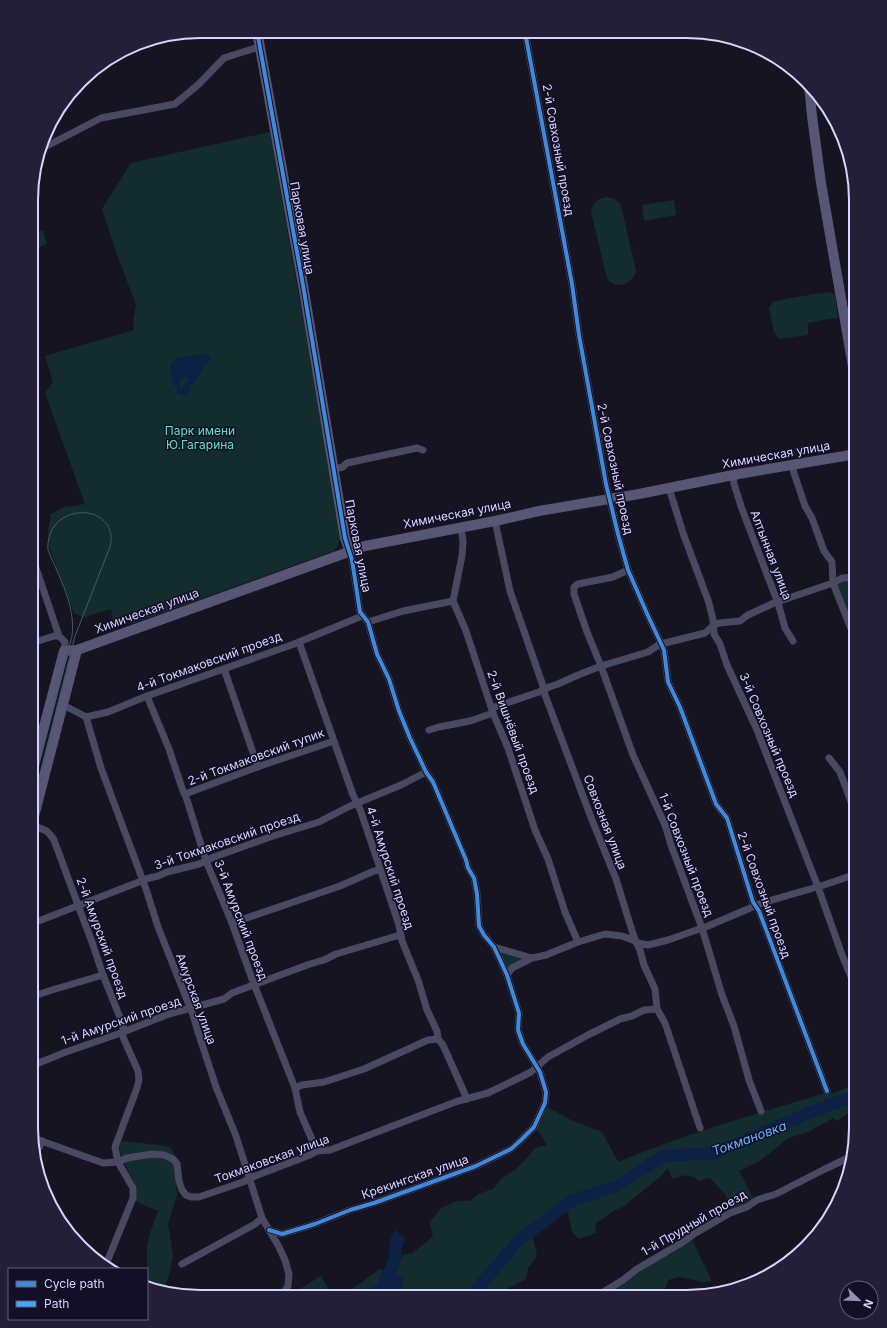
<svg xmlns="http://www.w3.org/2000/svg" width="887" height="1328" viewBox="0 0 887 1328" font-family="Inter,sans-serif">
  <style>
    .green { fill: #132c2d }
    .water { fill: #0d2144; fill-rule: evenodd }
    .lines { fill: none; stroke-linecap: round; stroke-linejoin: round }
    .river { stroke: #0d2144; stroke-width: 12 }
    .street { stroke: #4a4962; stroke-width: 7 }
    .secondary { stroke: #575674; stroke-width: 10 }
    .tram { stroke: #43596b; stroke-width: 1 }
    .quiet { stroke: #3fa9f5; stroke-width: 3; stroke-dasharray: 6 3; stroke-linecap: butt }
    .cycleway-casing { stroke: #130f26; stroke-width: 6 }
    .cycleway { stroke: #408adc; stroke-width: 4 }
    .labels { text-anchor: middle; stroke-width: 3; stroke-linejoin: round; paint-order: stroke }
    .street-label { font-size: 12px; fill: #d9d4ff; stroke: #130f26 }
    .park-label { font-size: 12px; fill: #5fe0c0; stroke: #130f26 }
    .water-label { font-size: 13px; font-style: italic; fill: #62b6ff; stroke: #130f26 }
    .rim { fill: none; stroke: #d9d4ff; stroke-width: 2 }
  </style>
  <rect width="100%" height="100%" fill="#161421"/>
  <!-- green -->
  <g class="green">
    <path d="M270,132L341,535L338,546L334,551L131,624L128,615L113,621L111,609L85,617L74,614L50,549L48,531L51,514L65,507L85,504L45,393L53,382L45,356L134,330L133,321L136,305L116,252L102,209L131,163Z"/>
    <path d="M607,197C613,198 617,200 621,205L636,271C633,284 615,291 607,278L591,212C593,202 597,199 607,197Z"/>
    <path d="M674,200L676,215L644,221L642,205Z"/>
    <path d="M37,228L38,231L43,230L47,244L32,249V230Z"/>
    <path d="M828,292L835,294L838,318L828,319L808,323V335L779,339L774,332L769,308L773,302L796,297Z"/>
    <path d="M856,579V635L837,587V582Z"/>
    <path d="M500,951L526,958L508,971Z"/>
    <path d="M856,1084V1107L837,1121L834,1118L808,1132L789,1138L761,1160L739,1171L754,1199L750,1202L732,1209L725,1194L710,1178L699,1181C689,1173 684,1175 672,1179L668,1168L661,1176L634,1198L623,1207L615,1210L595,1224L596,1233L579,1239L572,1232L567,1209L532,1234L537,1256L528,1268L526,1279L494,1296H393L400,1289L404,1279L395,1274L403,1255L412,1253L433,1237L430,1222L441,1208L457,1201H470L478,1194L493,1189L501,1179L515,1170L526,1159L535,1148L547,1145L536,1128L545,1109L549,1108L571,1120L602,1132L618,1162C684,1134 753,1115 822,1094L833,1093Z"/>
    <path d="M120,1141L161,1145L171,1148L174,1153L177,1195L168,1224L173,1255L170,1272L163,1292L147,1287V1247L150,1233L158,1211L135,1201L137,1187L127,1169L121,1154L119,1147Z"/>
    <path d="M691,1238L712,1281L703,1282L680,1277L668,1280L667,1286L653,1297H599L606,1292L623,1284L633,1274Z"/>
    <path d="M379,1269L383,1270L378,1284L367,1292L365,1296H345L350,1291Z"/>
    <path d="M321,1276L333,1296H298V1290Z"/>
    <path d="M722,1284V1290L694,1296L695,1288C707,1291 711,1290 722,1284Z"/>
  </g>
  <!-- water -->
  <g class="water">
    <path d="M206,354L210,355L211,360L203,368L195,383L191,384V390L185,396L177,393V387L172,384L170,365L176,358H177L181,357ZM186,377L189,380C187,384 185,386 181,388L179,383L180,379Z"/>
    <path d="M396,1230L405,1239L401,1252L403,1255L395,1274L404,1279L400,1289L393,1296H365L366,1292L378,1284L388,1259L391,1235Z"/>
  </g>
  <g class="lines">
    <!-- river -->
    <path class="river" d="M471,1296L518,1241L573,1200L615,1187L663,1156L715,1153L823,1107L856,1096"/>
    <!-- street -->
    <g class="street">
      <path d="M525,32L572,284L579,335L606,484L618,534L628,570L649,618L664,650L668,682L680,707L716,804L727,818L753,902L759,911L827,1091"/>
      <path d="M43,148L101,118L175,104L199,84L224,58L259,47"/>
      <path d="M792,465L794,473L805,506L812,518L824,551L832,562L833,583L855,639"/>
      <path d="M334,469L343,467L347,463L417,448L423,450"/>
      <path d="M733,475L734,484L742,509L778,603L785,628L793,641"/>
      <path d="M669,488L683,533L709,603L713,620L714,634L720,644L727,665L757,730L818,887L842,955L856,989"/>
      <path d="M495,521L510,591L542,683L545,695L592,820L616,879L634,937L640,950L644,965L655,989L657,1009L665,1023L700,1128"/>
      <path d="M461,527L463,541L462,556L453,601L466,631L493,713L508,748L535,830L548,859L565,912L578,942"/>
      <path d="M32,556L59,636L65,642L64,651"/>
      <path d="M628,570L613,577L578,584L574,587V594L587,632L601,666L633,755L665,825L671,845L702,928L722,995L734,1026L749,1080L761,1111"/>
      <path d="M368,622L403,611L453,601"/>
      <path d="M299,642L353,795L360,809L399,925L402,941L418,980L427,1010L437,1031L438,1039L443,1045L467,1099"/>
      <path d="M32,643L54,636H59"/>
      <path d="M224,669L258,767"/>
      <path d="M147,696L169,749L182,788L187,800L206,861L232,923L252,979L295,1088L300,1112L317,1151"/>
      <path d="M63,706L69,708L86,717L108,712L147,696L294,644L362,616"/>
      <path d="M492,708L539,692L549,687L558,684L578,675L601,666L648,652L657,646L661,644L705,633L714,625L719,623L740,621L748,615L774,603L833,583L842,578L856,577"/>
      <path d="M86,717L101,768L146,889L158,927L193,1015L198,1032L216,1087L236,1136L262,1218L279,1247L285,1260L289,1274L288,1286L281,1296"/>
      <path d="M429,730L439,727L470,721L493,713"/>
      <path d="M829,758L840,772L856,815"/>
      <path d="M185,794L263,765L334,741"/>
      <path d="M32,826C44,829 48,830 54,840L81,913L92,942L103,975L123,1025V1037L138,1071L139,1080L137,1088L115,1147L118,1162L133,1188V1198L105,1267"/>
      <path d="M232,923L340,886L374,871L380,870"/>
      <path d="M31,924L149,878L158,876L167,872L199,864L214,857L273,836L319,822L350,806L401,785L426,772"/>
      <path d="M494,947L532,958L546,955L578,942L605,934L622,936L633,940L637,943L648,945L668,940L708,926L762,903L824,885L856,874"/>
      <path d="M507,975L512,968L532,958"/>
      <path d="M31,997L52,990L103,975"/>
      <path d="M31,1066L66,1052L118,1034L169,1014L224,999L232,993L310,964L324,960L336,954L400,935"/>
      <path d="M295,1088L302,1085L324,1082L364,1069L428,1040L438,1039"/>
      <path d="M33,1138L103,1163L118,1162L127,1158L152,1154L164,1155L173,1159L177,1164L179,1181L182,1190L186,1195L191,1197H199L243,1182L255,1176L310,1155L317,1151L330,1150L458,1101L488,1093L523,1076L531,1072L548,1057L588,1035L620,1019L632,1016L644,1010L657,1009"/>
      <path d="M36,1154L42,1141"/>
      <path d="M269,1230L282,1234L315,1224L350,1210L374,1203L476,1166L511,1149L521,1140L534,1127L545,1103L546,1092L540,1072L523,1044L518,1030L519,1013L507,975L494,947L484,935L479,926L477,894L474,878L468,868L466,860L433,782L426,772L410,738L399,711L389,679L377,654L368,622L360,612L352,560L349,550"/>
      <path d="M94,1259L105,1266"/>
      <path d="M182,1264L255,1224L262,1218"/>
      <path d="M595,1297L623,1280L637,1269L683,1242L694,1234L730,1213L747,1207L757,1200L776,1194L823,1170L852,1156"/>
    </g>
    <!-- secondary -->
    <g class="secondary">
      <path d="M257,31L303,285L345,538L349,550"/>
      <path d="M809,85L812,116L821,183L856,384"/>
      <path d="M32,772L64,651L77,650L365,546L495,521L539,511L639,494L733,475L856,454"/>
      <path d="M31,828L77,650"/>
    </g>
    <!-- tram -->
    <path class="tram" d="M32,805L75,636L110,547C111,542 112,537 110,531C101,501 45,508 48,550C59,577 76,606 72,636L32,792"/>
    <!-- quiet -->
    <path class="quiet" d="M74,91L75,97"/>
    <!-- cycleway casing -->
    <g class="cycleway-casing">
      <g id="cycleway">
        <path d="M257,31L303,285L345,538L352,560L360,612L368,622L377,654L389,679L399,711L410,738L426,772L433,782L466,860L468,868L474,878L477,894L479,926L484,935L494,947L507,975L519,1013L518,1030L523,1044L540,1072L546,1092L545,1103L534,1127L521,1140L511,1149L476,1166L374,1203L350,1210L315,1224L282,1234L269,1230"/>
        <path d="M525,32L572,284L579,335L606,484L618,534L628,570L649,618L664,650L668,682L680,707L716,804L727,818L753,902L759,911L827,1091"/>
      </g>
    </g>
    <!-- cycleway -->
    <use href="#cycleway" class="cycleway"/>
  </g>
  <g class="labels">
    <!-- street labels -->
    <g class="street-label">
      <text transform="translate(558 150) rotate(80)" y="4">2-й Совхозный проезд</text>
      <text transform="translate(302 228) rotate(80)" y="4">Парковая улица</text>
      <text transform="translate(776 455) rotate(-10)" y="4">Химическая улица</text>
      <text transform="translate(615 469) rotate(78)" y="4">2-й Совхозный проезд</text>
      <text transform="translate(457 514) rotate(-11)" y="4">Химическая улица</text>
      <text transform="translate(358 546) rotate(79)" y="4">Парковая улица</text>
      <text transform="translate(771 555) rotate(69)" y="4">Алтынная улица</text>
      <text transform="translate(147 611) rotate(-20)" y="4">Химическая улица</text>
      <text transform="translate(209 662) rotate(-20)" y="4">4-й Токмаковский проезд</text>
      <text transform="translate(513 732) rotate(70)" y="4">2-й Вишнёвый проезд</text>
      <text transform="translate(769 735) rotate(67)" y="4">3-й Совхозный проезд</text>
      <text transform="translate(256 757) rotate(-20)" y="4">2-й Токмаковский тупик</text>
      <text transform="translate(605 822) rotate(69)" y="4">Совхозная улица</text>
      <text transform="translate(227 841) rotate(-19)" y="4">3-й Токмаковский проезд</text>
      <text transform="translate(686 855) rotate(69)" y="4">1-й Совхозный проезд</text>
      <text transform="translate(390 868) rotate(72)" y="4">4-й Амурский проезд</text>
      <text transform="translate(764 895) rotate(70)" y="4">2-й Совхозный проезд</text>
      <text transform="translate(241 920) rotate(69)" y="4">3-й Амурский проезд</text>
      <text transform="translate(102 938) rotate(70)" y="4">2-й Амурский проезд</text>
      <text transform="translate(196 999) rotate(70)" y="4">Амурская улица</text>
      <text transform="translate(121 1021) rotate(-19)" y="4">1-й Амурский проезд</text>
      <text transform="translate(272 1159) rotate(-20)" y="4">Токмаковская улица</text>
      <text transform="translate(415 1177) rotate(-19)" y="4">Крекингская улица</text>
      <text transform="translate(694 1223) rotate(-30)" y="4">1-й Прудный проезд</text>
    </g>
    <!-- park labels -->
    <g class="park-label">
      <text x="200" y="435">Парк имени<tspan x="200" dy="14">Ю.Гагарина</tspan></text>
    </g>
    <!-- water labels -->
    <g class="water-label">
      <text transform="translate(749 1138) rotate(-20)" y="5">Токмановка</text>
    </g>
  </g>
  <!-- crop -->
  <path d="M0 0H887V1328H0ZM200 38H687A162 162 0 0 1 849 200V1128A162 162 0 0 1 687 1290H200A162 162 0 0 1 38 1128V200A162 162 0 0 1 200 38Z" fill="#231f37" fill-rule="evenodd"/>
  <path class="rim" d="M200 38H687A162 162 0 0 1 849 200V1128A162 162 0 0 1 687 1290H200A162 162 0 0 1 38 1128V200A162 162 0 0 1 200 38Z"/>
  <!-- legend -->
  <rect x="8" y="1268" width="140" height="52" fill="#130f26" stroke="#625e7d"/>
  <rect x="16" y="1281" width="20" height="6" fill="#408adc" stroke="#625e7d"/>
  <text x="44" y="1288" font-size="12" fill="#d9d4ff">Cycle path</text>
  <rect x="16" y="1301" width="20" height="6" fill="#3fa9f5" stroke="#625e7d"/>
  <text x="44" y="1308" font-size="12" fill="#d9d4ff">Path</text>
  <!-- north arrow -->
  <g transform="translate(859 1300) rotate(113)"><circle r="19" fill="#130f26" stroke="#625e7d"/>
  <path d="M0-3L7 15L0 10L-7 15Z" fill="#9591b1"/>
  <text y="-6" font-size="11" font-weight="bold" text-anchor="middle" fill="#d9d4ff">N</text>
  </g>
</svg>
